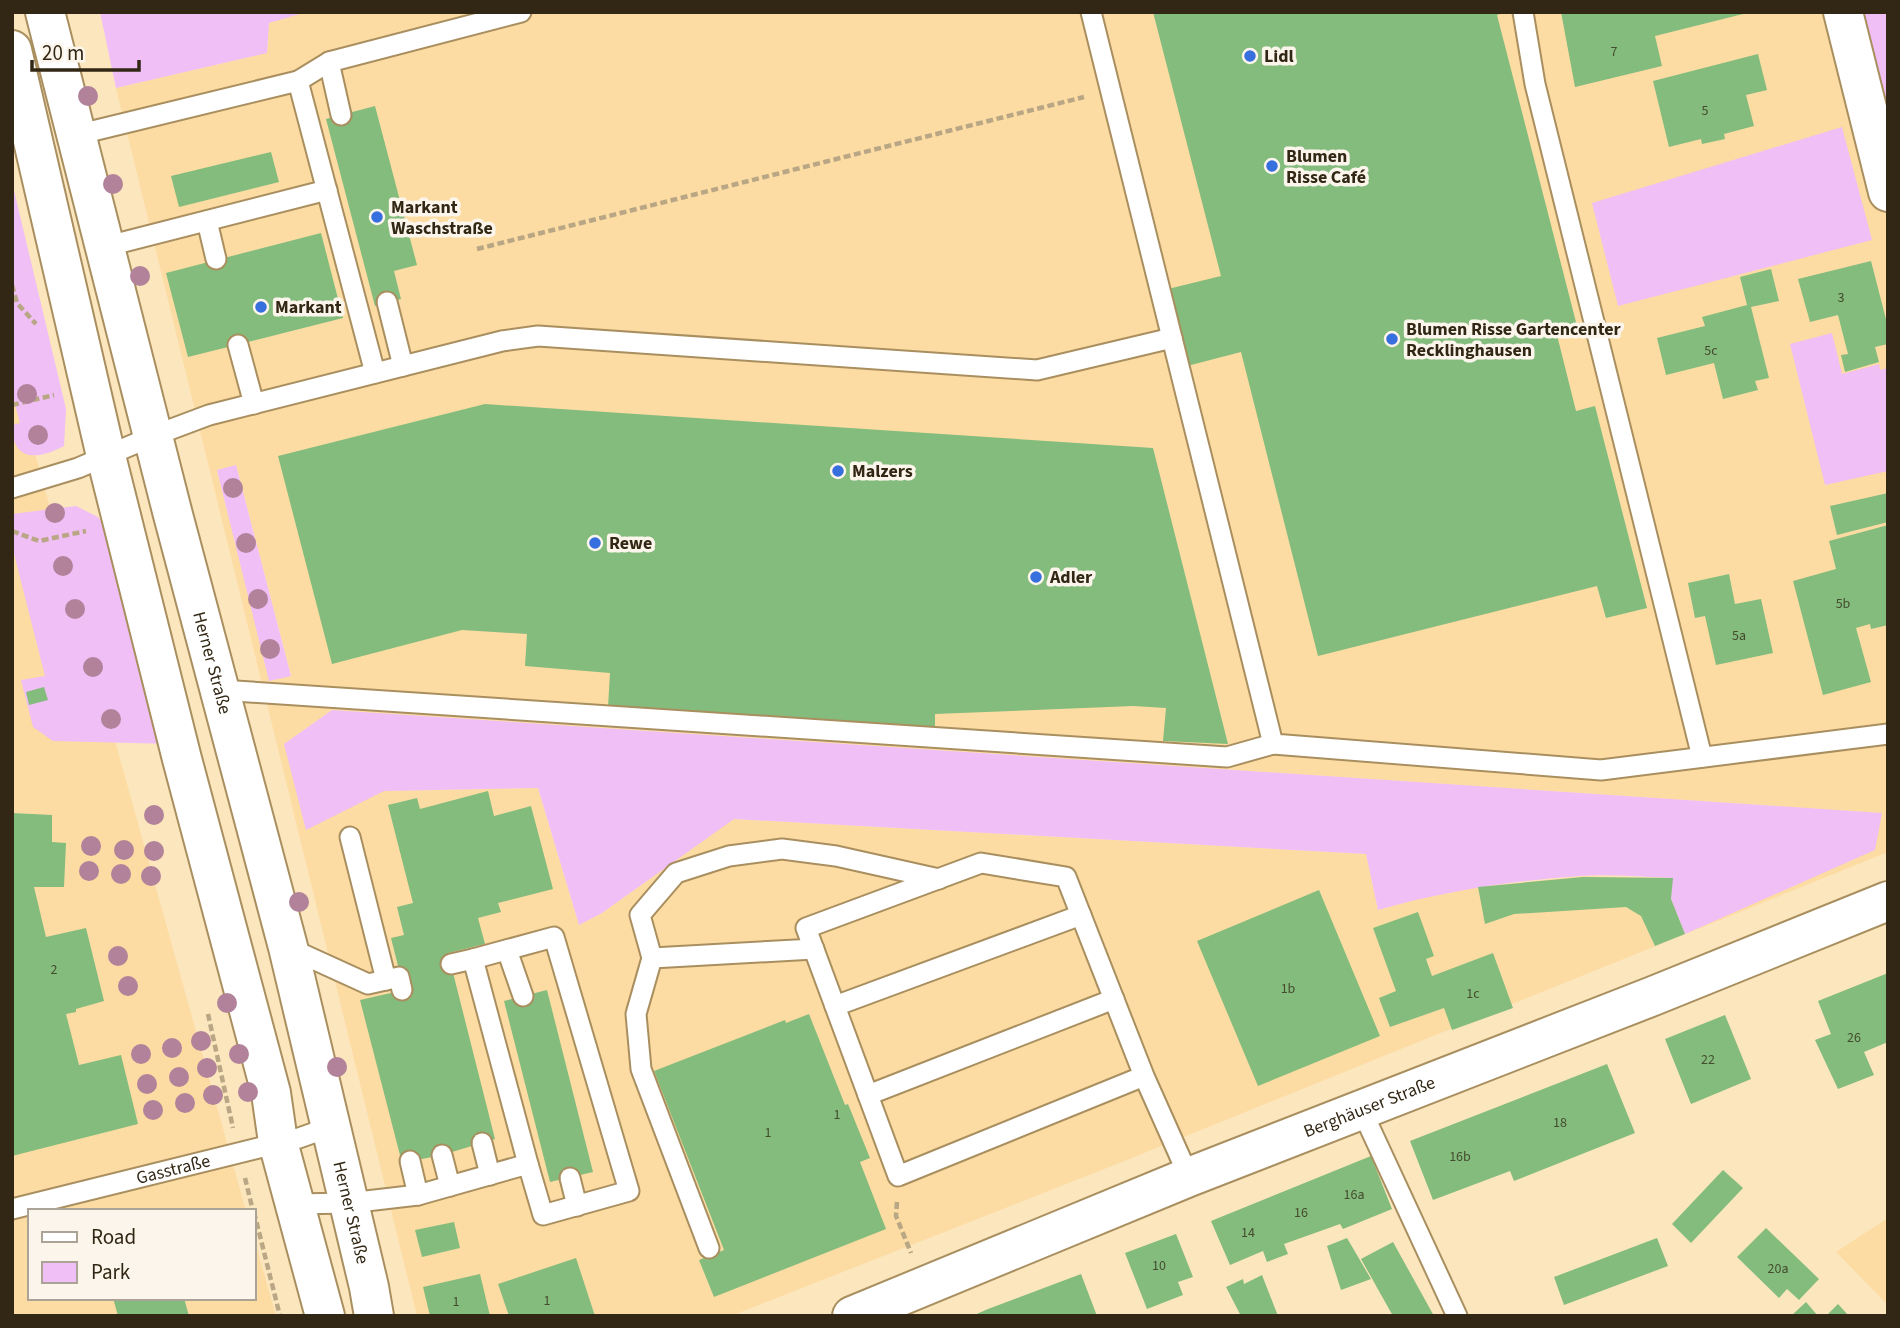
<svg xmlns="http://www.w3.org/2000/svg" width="1900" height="1328" viewBox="0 0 1900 1328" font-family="'Source Sans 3',sans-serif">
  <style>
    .built { fill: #fcdca3; fill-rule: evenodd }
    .green { fill: #efbff6 }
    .building { fill: #83bc7d }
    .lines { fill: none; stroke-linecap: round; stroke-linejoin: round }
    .lane-casing { stroke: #a98f5f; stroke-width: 23 }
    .street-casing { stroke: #a98f5f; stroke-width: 42 }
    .secondary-casing { stroke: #a98f5f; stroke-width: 42 }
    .path { stroke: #b8a685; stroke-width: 4.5; stroke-dasharray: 7 3.5; stroke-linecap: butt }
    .lane { stroke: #fff; stroke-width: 19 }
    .street { stroke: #fff; stroke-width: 38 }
    .secondary { stroke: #fff; stroke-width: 38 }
    .tree { fill: #b1829a }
    .poi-dot { fill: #376fde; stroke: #fbf5eb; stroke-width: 2.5 }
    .labels { text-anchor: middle; stroke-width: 7; stroke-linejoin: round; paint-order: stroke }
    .number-label { font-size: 14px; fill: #464c2e }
    .poi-label { font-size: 18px; font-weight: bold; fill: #322714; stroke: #fbf5eb; text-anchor: start }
    .street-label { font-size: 18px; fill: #322714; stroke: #fbf5eb }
  </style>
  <rect width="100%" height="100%" fill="#fce6be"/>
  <!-- built -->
  <g class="built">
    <path d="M307,12H1862L1888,117V852L1112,1166L731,1316H417L116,88L267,53L269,23ZM236,465L291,675L270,681L217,470ZM332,710L1881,813L1882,814L1685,934L1671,899L1673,878L1583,876L1478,887L1421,898L1378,910L1366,854L733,819L602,913L579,925L538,788L384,791L284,744Z"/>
    <path d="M12,371L246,1211H30V1298H254V1238L276,1316H12Z"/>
    <path d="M1888,1218V1305L1836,1252Z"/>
  </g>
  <!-- green -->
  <g class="green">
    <path d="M100,12H307L269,23L267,53L116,88Z"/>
    <path d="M1862,12H1888V117Z"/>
    <path d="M1842,127L1872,240L1618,306L1592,203Z"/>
    <path d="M12,182L66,409L64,446C38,460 12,462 12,425L20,423L12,393Z"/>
    <path d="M1832,333L1842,374L1879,364L1880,370L1888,368V471L1825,485L1790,344Z"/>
    <path d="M236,465L291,676L269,681L217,470Z"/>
    <path d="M76,506L98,517L120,547L172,744L53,741L33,727L21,680L45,676L12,546V514Z"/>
    <path d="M332,710L1882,813L1875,850L1685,934L1671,899L1672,878C1642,877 1610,874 1580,876C1511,881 1444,891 1378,910L1366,854L734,819L602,913L579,925L538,788L384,791L306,830L284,744Z"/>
  </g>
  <!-- building -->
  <g class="building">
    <path d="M1153,12H1505L1497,15L1577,326L1556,331L1576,411L1595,406L1647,608L1606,618L1597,586L1318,656L1241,352L1187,366L1168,289L1221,276Z"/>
    <path d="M1561,12H1746L1747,13L1655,36L1662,66L1575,87Z"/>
    <path d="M1758,54L1767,90L1746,95L1754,126L1724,134L1725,139L1702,144L1701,139L1669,147L1653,81Z"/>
    <path d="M375,106L417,265L394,271L401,299L375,306L326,119Z"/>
    <path d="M271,152L279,182L179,207L171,176Z"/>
    <path d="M321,233L343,318L188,357L166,273Z"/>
    <path d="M1871,261L1888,327V344L1875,347L1879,362L1845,372L1841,355L1848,354L1838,315L1810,322L1798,279Z"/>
    <path d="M1771,269L1779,301L1751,307L1769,378L1755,381L1758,390L1723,399L1714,363L1666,375L1657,338L1705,326L1702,317L1747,305L1740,277Z"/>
    <path d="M485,404L1153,448L1228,744L1163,741L1166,708L1133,706L935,714V727L608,707L610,673L525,666L527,634L462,630L332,664L278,456Z"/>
    <path d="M1888,493V522L1837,535L1830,506Z"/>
    <path d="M1888,525V625L1871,629L1870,624L1856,628L1871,682L1823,695L1793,581L1836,569L1829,541Z"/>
    <path d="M1729,574L1735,604L1761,599L1773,653L1716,665L1705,616L1695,618L1688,583Z"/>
    <path d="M44,687L48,700L29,705L26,692Z"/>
    <path d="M488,791L494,816L531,806L553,889L498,903L501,912L478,918L485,944L448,953L495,1139L442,1155L402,1163L360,1000L404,990L391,938L404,935L397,907L413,903L388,805L417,798L420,809Z"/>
    <path d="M12,813L52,815V842L66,843L64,887H34L46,937L86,928L104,1001L76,1009V1012L66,1014L79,1065L121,1055L138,1124L12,1156Z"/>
    <path d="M1583,877L1673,878L1671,899L1685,934L1655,946L1641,916L1626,907L1514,914L1485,924L1478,887Z"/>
    <path d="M1319,890L1380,1036L1258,1086L1197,941Z"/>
    <path d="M1418,912L1434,956L1426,959L1432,976L1493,953L1513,1008L1452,1030L1444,1008L1390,1027L1379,998L1396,991L1373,928Z"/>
    <path d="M1888,973V1042L1864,1052L1874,1075L1838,1089L1815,1040L1831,1034L1818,1001Z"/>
    <path d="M547,990L593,1172L550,1182L504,1001Z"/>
    <path d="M809,1014L845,1105L848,1104L870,1158L860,1162L886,1229L714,1297L699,1260L724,1250L654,1071L785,1020L786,1023Z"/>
    <path d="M1725,1015L1751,1079L1691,1104L1665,1039Z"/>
    <path d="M1607,1064L1635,1133L1514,1181L1510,1171L1433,1200L1410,1141Z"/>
    <path d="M1371,1156L1392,1209L1343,1229L1340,1224L1284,1244L1288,1254L1267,1262L1263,1251L1230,1265L1211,1221Z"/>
    <path d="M1723,1170L1743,1188L1691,1243L1672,1224Z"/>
    <path d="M454,1222L460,1248L422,1257L415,1230Z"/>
    <path d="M1766,1228L1819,1279L1799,1300L1787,1289L1779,1298L1737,1257Z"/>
    <path d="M1176,1234L1193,1277L1178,1282L1183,1295L1147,1309L1125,1253Z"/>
    <path d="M1347,1238L1371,1279L1341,1290L1327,1246Z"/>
    <path d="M1657,1238L1668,1266L1564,1305L1554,1277Z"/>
    <path d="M1393,1242L1434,1316H1393L1361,1259Z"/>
    <path d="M576,1258L595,1316H509L498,1284Z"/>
    <path d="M480,1274L490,1316H430L423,1287Z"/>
    <path d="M1081,1274L1097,1316H972L988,1309Z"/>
    <path d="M1262,1275L1278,1316H1241L1226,1287L1243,1279L1244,1284Z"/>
    <path d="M113,1298H184L189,1316H118Z"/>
    <path d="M1806,1302L1818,1316H1791Z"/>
    <path d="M1838,1304L1849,1316H1826Z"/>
  </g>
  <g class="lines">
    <!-- lane casing -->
    <g class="lane-casing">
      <g id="lane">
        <path d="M1091,12L1172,338"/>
        <path d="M1523,12L1535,84L1702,757"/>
        <path d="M329,62L341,115"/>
        <path d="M76,135L298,81"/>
        <path d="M207,221L216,259"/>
        <path d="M104,247L327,190"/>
        <path d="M387,302L403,366"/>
        <path d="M238,345L254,404"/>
        <path d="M375,373L298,81L329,62L521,12"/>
        <path d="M12,488L78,468L153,436L209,415L502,341L538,336L1037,370L1172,338L1273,744L1601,770L1888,734"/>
        <path d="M220,690L1227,757L1273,744"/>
        <path d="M350,837L386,980"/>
        <path d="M289,948L368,984L399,977L402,990"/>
        <path d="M814,949L652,958L640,915L676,873L729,856L782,849L836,856L939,879"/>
        <path d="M507,950L523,996"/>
        <path d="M652,958L636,1014L641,1069L709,1248"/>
        <path d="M473,959L554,937L629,1191L543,1215L528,1164"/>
        <path d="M835,1006L1081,915"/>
        <path d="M1144,1076L1066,877L981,863L806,928L898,1176L1144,1076L1189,1177"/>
        <path d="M868,1095L1114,999"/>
        <path d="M1362,1111L1457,1316"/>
        <path d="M482,1143L490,1175"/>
        <path d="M442,1155L450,1186"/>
        <path d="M410,1161L418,1195"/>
        <path d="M570,1178L577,1206"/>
        <path d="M295,1204L349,1203L418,1195L528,1164L473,959L451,964"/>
        <path id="s1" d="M12,1209L299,1138L330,1127"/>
      </g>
    </g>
    <!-- street casing -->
    <g class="street-casing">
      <path id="street" d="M1843,12L1888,192"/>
    </g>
    <!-- secondary casing -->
    <g class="secondary-casing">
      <g id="secondary">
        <path id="s2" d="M45,12L172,511L288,947L369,1287L374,1316"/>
        <path d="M12,50L106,456L182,759L271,1093L278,1142L325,1316"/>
        <path id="s3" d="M852,1316L1189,1177L1653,996L1888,901"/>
      </g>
    </g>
    <!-- path -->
    <g class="path">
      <path d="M477,249L1084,97"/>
      <path d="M12,285L17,303L36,324"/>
      <path d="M12,405L54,395"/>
      <path d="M12,531L39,541L86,531"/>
      <path d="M208,1014L233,1128"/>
      <path d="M245,1178L253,1211"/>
      <path d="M897,1202L896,1216L911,1253"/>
      <path d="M254,1212L280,1316"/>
    </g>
    <!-- lane -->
    <use href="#lane" class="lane"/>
    <!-- street -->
    <use href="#street" class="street"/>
    <!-- secondary -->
    <use href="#secondary" class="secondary"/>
  </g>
  <!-- trees -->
  <g class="tree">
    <circle cx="88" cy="96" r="10"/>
    <circle cx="113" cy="184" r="10"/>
    <circle cx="140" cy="276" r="10"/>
    <circle cx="27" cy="394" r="10"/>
    <circle cx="38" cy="435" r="10"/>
    <circle cx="233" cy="488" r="10"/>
    <circle cx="55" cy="513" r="10"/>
    <circle cx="246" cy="543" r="10"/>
    <circle cx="63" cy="566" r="10"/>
    <circle cx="258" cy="599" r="10"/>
    <circle cx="75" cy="609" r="10"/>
    <circle cx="270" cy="649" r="10"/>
    <circle cx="93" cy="667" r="10"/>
    <circle cx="111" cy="719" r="10"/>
    <circle cx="154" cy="815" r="10"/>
    <circle cx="91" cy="846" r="10"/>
    <circle cx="124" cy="850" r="10"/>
    <circle cx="154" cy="851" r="10"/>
    <circle cx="89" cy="871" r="10"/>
    <circle cx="121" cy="874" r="10"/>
    <circle cx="151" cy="876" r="10"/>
    <circle cx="299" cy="902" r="10"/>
    <circle cx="118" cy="956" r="10"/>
    <circle cx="128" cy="986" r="10"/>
    <circle cx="227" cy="1003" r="10"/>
    <circle cx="201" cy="1041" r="10"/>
    <circle cx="172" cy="1048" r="10"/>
    <circle cx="141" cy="1054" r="10"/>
    <circle cx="239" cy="1054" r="10"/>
    <circle cx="337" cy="1067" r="10"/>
    <circle cx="207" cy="1068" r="10"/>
    <circle cx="179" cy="1077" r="10"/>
    <circle cx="147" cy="1084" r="10"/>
    <circle cx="248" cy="1092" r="10"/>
    <circle cx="213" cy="1095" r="10"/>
    <circle cx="185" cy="1103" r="10"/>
    <circle cx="153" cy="1110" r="10"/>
  </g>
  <!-- markers -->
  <g class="poi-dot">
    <circle cx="1250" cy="56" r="7"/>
    <circle cx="1272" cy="166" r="7"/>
    <circle cx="377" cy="217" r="7"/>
    <circle cx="261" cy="307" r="7"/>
    <circle cx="1392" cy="339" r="7"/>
    <circle cx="838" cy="471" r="7"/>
    <circle cx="595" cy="543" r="7"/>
    <circle cx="1036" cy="577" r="7"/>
  </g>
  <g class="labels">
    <!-- number labels -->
    <g class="number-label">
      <text x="1614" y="56">7</text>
      <text x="1705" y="115">5</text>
      <text x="1841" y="302">3</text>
      <text x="1711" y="355">5c</text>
      <text x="1843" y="608">5b</text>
      <text x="1739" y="640">5a</text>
      <text x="54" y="974">2</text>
      <text x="1288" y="993">1b</text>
      <text x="1473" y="998">1c</text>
      <text x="1854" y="1042">26</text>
      <text x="1708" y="1064">22</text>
      <text x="837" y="1119">1</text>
      <text x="1560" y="1127">18</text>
      <text x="768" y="1137">1</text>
      <text x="1460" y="1161">16b</text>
      <text x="1354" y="1199">16a</text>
      <text x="1301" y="1217">16</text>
      <text x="1248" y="1237">14</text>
      <text x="1159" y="1270">10</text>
      <text x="1778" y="1273">20a</text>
      <text x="547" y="1305">1</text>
      <text x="456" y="1306">1</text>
    </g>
    <!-- poi labels -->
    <g class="poi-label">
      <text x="1264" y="62">Lidl</text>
      <text x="1286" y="162">Blumen<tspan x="1286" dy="21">Risse Café</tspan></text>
      <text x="391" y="213">Markant<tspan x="391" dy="21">Waschstraße</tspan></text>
      <text x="275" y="313">Markant</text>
      <text x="1406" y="335">Blumen Risse Gartencenter<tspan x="1406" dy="21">Recklinghausen</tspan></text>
      <text x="852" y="477">Malzers</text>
      <text x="609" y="549">Rewe</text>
      <text x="1050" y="583">Adler</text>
    </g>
    <!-- street labels -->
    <g class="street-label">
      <text dy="6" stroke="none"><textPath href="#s2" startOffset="672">Herner Straße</textPath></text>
      <text dy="6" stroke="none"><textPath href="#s3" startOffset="558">Berghäuser Straße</textPath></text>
      <text dy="6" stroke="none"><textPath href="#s1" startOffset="166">Gasstraße</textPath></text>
      <text dy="6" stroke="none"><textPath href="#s2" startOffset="1239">Herner Straße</textPath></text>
    </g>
  </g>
  <!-- border -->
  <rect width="1900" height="1328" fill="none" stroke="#322714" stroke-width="28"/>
  <!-- legend -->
  <rect x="28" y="1209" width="228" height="91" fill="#fbf5eb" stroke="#aba395" stroke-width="2"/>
  <rect x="42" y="1232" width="35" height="10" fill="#ffffff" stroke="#aba395" stroke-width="2"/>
  <text x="91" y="1244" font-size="21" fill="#322714">Road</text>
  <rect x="42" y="1262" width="35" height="21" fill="#efbff6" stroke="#aba395" stroke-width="2"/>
  <text x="91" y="1279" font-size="21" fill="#322714">Park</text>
  <!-- scale -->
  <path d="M32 60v10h107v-10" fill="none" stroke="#322714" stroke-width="3.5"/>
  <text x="42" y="60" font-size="21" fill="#322714" stroke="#fbf5eb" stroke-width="5" paint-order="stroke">20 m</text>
</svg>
